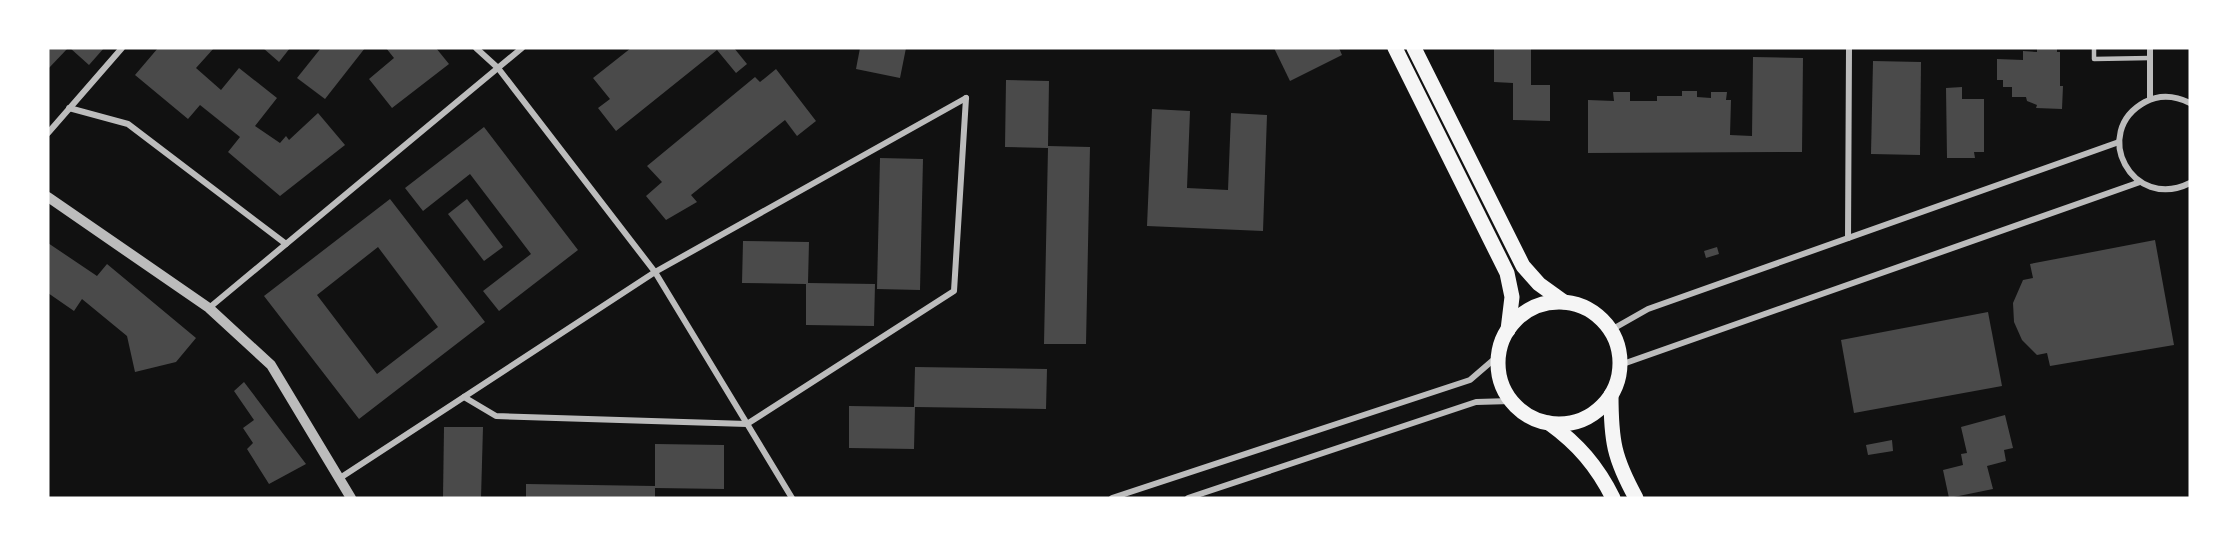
<svg xmlns="http://www.w3.org/2000/svg" width="2238" height="546" viewBox="0 0 2238 546" font-family="'Exo 2',sans-serif">
  <style>
    .building { fill: #4a4a4a; fill-rule: evenodd }
    .lines { fill: none; stroke-linecap: round; stroke-linejoin: round }
    .service { stroke: #bcbcbc; stroke-width: 4.5 }
    .minor { stroke: #bcbcbc; stroke-width: 6 }
    .tertiary { stroke: #bcbcbc; stroke-width: 10 }
    .primary { stroke: #f5f5f5; stroke-width: 15 }
  </style>
  <rect width="100%" height="100%" fill="#111"/>
  <!-- building -->
  <g class="building">
    <path d="M48,48H68L48,69Z"/>
    <path d="M70,48H104L89,65Z"/>
    <path d="M158,48H214L196,68L221,90L239,68L277,98L255,126L280,143L286,136L289,140L318,113L345,145L280,196L228,152L240,137L200,105L188,119L135,75Z"/>
    <path d="M263,48H290L279,62Z"/>
    <path d="M321,48H365L325,99L297,78Z"/>
    <path d="M386,48H436L449,64L392,108L369,79L394,58Z"/>
    <path d="M631,48H734L747,64L736,73L717,50L616,131L598,108L610,99L593,78Z"/>
    <path d="M860,48H906L900,78L856,69Z"/>
    <path d="M1274,48H1339L1342,55L1290,81Z"/>
    <path d="M1494,48H1531V85H1550V121L1513,120V83L1494,82Z"/>
    <path d="M2037,48H2057V52H2060V86H2063L2062,109L2036,108L2037,105L2027,101L2026,97H2012V87H2003V80H1997V59L2023,60V51L2037,52Z"/>
    <path d="M1753,57L1803,58L1802,152L1588,153V100L1614,101L1613,92H1630V101H1657V96H1682V91H1697V97L1711,98V92H1727L1726,100H1731L1730,135L1752,136Z"/>
    <path d="M1873,61L1921,62L1920,155L1871,154Z"/>
    <path d="M776,69L816,121L797,136L785,120L691,195L697,202L666,220L646,196L662,182L647,166L755,77L760,82Z"/>
    <path d="M1006,80L1049,81L1048,146L1090,147L1086,344H1044L1048,148L1005,147Z"/>
    <path d="M1962,87V99H1984V152H1974L1975,158H1947L1946,88Z"/>
    <path d="M1152,109L1190,111L1187,188L1228,190L1231,113L1267,115L1263,231L1147,226Z"/>
    <path d="M484,127L578,250L499,311L483,291L531,254L470,174L423,211L405,188Z"/>
    <path d="M880,158L923,159L920,290L877,289Z"/>
    <path d="M390,199L485,322L359,419L264,296ZM378,247L438,327L377,374L317,295Z"/>
    <path d="M467,199L503,247L484,261L448,214Z"/>
    <path d="M2155,240L2174,345L2050,366L2047,353L2037,355L2022,340L2014,322L2013,303L2023,280L2033,278L2030,264Z"/>
    <path d="M743,241L809,242L808,283L875,284L874,326L806,325V284L742,283Z"/>
    <path d="M48,243L97,276L107,264L196,338L176,362L135,372L127,336L82,299L74,311L48,293Z"/>
    <path d="M1717,247L1719,254L1706,258L1704,251Z"/>
    <path d="M1988,312L2002,386L1854,413L1841,340Z"/>
    <path d="M915,367L1047,369L1046,409L915,407L914,449L849,448V406L914,407Z"/>
    <path d="M244,382L306,464L269,484L247,449L253,443L243,428L254,420L234,391Z"/>
    <path d="M2005,415L2013,448L2004,450L2006,461L1987,466L1993,489L1949,498L1943,470L1963,465L1961,454L1967,453L1961,427Z"/>
    <path d="M444,427H483L481,498H443Z"/>
    <path d="M1892,440L1893,451L1868,455L1866,445Z"/>
    <path d="M655,444L724,445V489L655,488V498H526V484L655,486Z"/>
  </g>
  <g class="lines">
    <!-- service -->
    <path class="service" d="M2094,48V59L2150,58"/>
    <!-- minor -->
    <g class="minor">
      <path d="M476,48L498,68L655,272L792,498"/>
      <path d="M2150,48V99"/>
      <path d="M2190,103C2176,96 2160,94 2145,102C2090,132 2132,212 2190,183"/>
      <path d="M69,108L128,124L286,244"/>
      <path d="M48,133L122,48"/>
      <path d="M1848,238L1849,48"/>
      <path d="M209,308L522,48"/>
      <path d="M1611,330L1648,309L2119,142"/>
      <path d="M1620,365L2140,182"/>
      <path d="M464,397L496,416L747,424L954,291L966,98"/>
      <path d="M340,478L655,272L966,98"/>
      <path d="M1112,498L1470,380L1499,355"/>
      <path d="M1188,498L1476,402L1511,401"/>
    </g>
    <!-- tertiary -->
    <path class="tertiary" d="M48,197L209,308L271,365L351,498"/>
    <!-- primary -->
    <g class="primary">
      <path d="M1395,48L1507,273L1512,297L1508,330"/>
      <path d="M1414,48L1523,266L1539,284L1564,302"/>
      <circle cx="1559" cy="363" r="61"/>
      <path d="M1611,395C1611,441 1614,458 1636,498"/>
      <path d="M1549,423C1578,444 1597,466 1613,498"/>
    </g>
  </g>
  <!-- border -->
  <rect width="2238" height="546" fill="none" stroke="#ffffff" stroke-width="99"/>
</svg>
